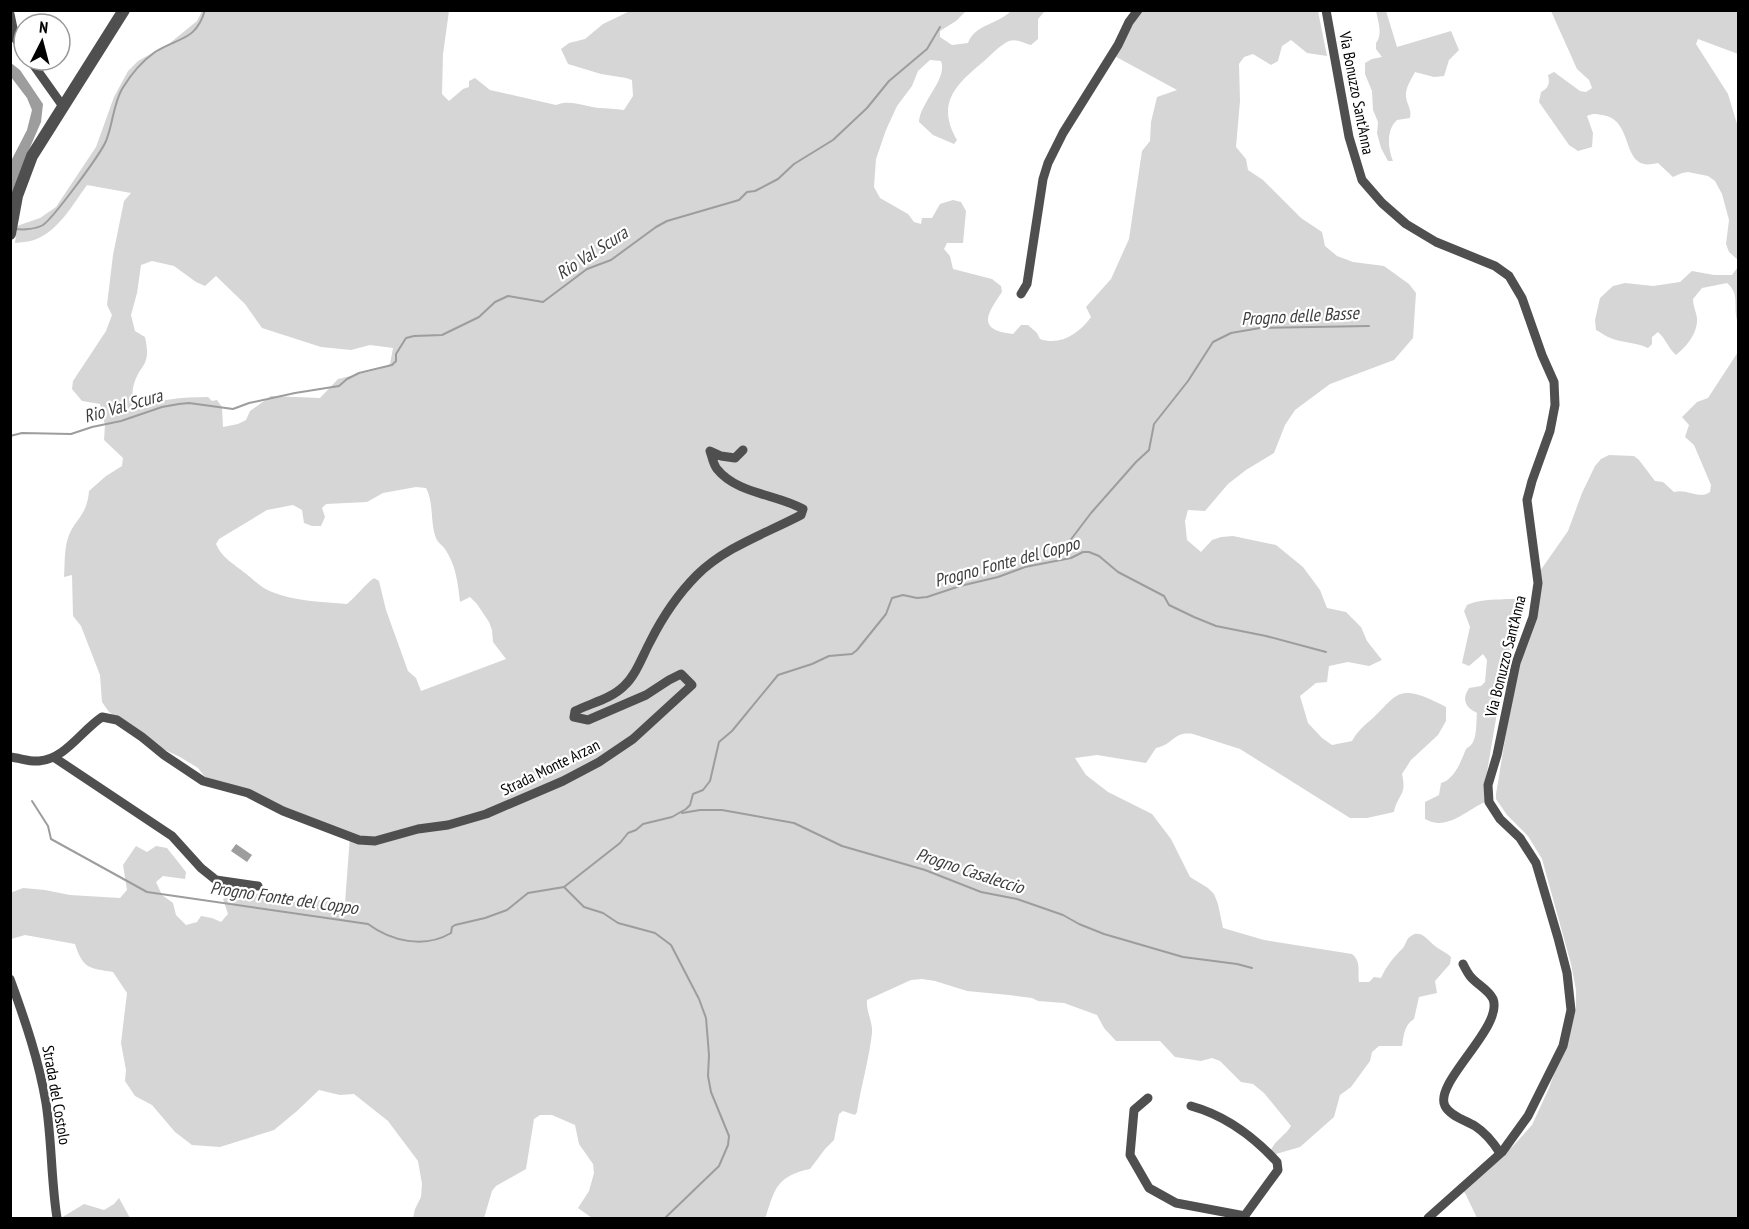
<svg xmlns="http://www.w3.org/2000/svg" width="1749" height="1229" viewBox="0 0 1749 1229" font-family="'PT Sans Narrow',sans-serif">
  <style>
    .green { fill: #d6d6d6; fill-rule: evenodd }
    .water { fill: #9d9d9d }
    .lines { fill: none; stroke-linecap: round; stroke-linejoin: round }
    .stream { stroke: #9d9d9d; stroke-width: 2 }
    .minor { stroke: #4f4f4f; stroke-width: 9 }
    .tertiary { stroke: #4f4f4f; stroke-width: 12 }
    .labels { text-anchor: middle; stroke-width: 4.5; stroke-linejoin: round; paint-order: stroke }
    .street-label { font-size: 16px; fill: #000; stroke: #fff }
    .water-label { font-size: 18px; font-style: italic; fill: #3e3e3e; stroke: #fff }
  </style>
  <rect width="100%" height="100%" fill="#fff"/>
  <!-- green -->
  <g class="green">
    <path d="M202,11H449L443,54L442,94L449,101L463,89L469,87V81L475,78L490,90L556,105C571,99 585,107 599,108C607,108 615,109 624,110L633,96L632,80L626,78L601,74L568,64L561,49L569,43L585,39L603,24L630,11H966L956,21L940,31V37L952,45L968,43C975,24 997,25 1011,11H1045L1038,19V39L1031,45C1024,44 1017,38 1009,41C1000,45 990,56 983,62C955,85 936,104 957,140L954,144L933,135L919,122C920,102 948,79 941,61L930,60L918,71L912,86L897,106L886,130L876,159L874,187L880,198L908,214L914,222L921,224L922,218H932L940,204L953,200L961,202L966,211L963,243H947L944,249L950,256L953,269L992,279L1001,286L1002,292C987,314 976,330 1013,334L1021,325H1028L1037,333L1040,339C1060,346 1079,334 1091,317L1086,307L1111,279L1129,239L1142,151L1150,141L1151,122L1157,97L1177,90L1109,53L1132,11H1318L1327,56L1307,53L1291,40L1282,46L1278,61L1271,65L1253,54L1244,57L1239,64L1240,101L1236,147L1246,159L1248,170L1263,180L1301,218L1322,232L1325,246L1337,256L1353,262L1384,266L1409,284L1416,293L1413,338L1394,360L1330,384L1295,410L1285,425L1274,453L1246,470L1228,484L1205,511L1188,510L1185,521L1187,540L1201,552L1212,540L1221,537L1233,536L1276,545L1303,567L1320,590L1327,608L1346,612L1361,627L1367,641L1382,660L1369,666L1348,662L1329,666L1327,682L1316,683L1300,696L1308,723L1322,738L1332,745L1352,741C1358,730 1365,725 1374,717C1393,699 1397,686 1425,697C1432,700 1439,703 1446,707V721L1438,735L1411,760L1402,774C1407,797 1398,793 1394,812L1367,818H1350L1240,749L1193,734C1173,731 1175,744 1156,748L1146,763L1097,755L1075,758L1086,775L1108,792L1152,814L1171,839L1190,877L1208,888L1214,894L1218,904L1223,928L1264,940L1352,954C1362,962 1357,972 1359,982H1369L1374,977L1381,978C1387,965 1394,957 1403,948C1406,944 1406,939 1411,936C1421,929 1428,941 1435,946C1440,950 1446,952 1451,957L1450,964L1435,981L1437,993L1419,997L1414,1019C1404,1025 1404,1035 1402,1046H1379L1372,1052L1370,1061L1351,1087L1340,1095L1334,1117L1300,1147L1276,1154L1271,1150C1276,1139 1285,1136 1291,1126L1264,1093L1253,1084L1241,1082L1220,1061L1212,1058L1201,1061L1175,1057L1160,1041H1116L1104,1028L1097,1015L1064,1003L1038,1001L1032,998L1009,995L967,991L935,981L922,979L911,980L867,1000C866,1012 873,1022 872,1033C869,1060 861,1086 857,1112L855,1115L843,1111L839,1114L834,1140L825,1149L810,1169C778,1176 775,1187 766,1216L764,1218H592L578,1208L589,1191L594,1173L593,1164L579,1144L575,1125L552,1115H540L534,1119L526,1169L496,1186L492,1191L484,1218H413L415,1209L421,1197L422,1184L418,1161L388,1121L354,1094L340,1095L319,1090L297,1111L274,1130L220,1147L192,1145L175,1132L152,1105L135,1096L125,1081L126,1070L121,1043L127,993L113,972C89,968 83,969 75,944L25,935L11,939L10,893L23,888L45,890L70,895L120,898L127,890L123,865L136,846L147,852L156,846L167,848L186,872L185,879L163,876L156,882L162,895L173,903L176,915L186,925L197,922L201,916L212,918L221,922L228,914L223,899L238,893L246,892L300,901L310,899L345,903L350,836L208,781L198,768L180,757L157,746L109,712L102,702L100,675L81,626L73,616L72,575L64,577C65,564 64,550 68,538C74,519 87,517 89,491L106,476L122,466L123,458L104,440L105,425L100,404L82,401L72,389L73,381L106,331L112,315L107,305L113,255L124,201L131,193L87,185C73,204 58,232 34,240C28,242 21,242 15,243L17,226L40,218L56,207L96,147L114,97L128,71L138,61L170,43L197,21ZM152,261L174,266L196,282L205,286L216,276L245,304L262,328L321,347L351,350L370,345L393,348L390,364L380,369L338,379L320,398L271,396L250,411L246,420L238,424L223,427L222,407L217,400L212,401L208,397C182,397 157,400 132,408C133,402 132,394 133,388C139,362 152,369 145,337L135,331L131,315L137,293L141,265ZM416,487L426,488C434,502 430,523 436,538C438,543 442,545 445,549C456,565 458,584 460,602L470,597L477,604L489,622L492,630L493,642L506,659L421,691L416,678L408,671L386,610L379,581L374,578C364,585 357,596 347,604C323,602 294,601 272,592C261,588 254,580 245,573C234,564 222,558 216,544L219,539L267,510L293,505L302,510L304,523L312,526H321L325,517L322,508L326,504L367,502L383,493Z"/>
    <path d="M1376,11H1386L1397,47L1451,31L1459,50L1449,60L1444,76L1434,77L1415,72C1411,80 1405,88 1406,97C1407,105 1412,109 1410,118L1397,120C1386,130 1388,148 1393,161H1388L1381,148L1377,133L1378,122L1373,110L1372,91L1365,74V63L1372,59L1382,57L1376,49V43C1383,35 1378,21 1376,11Z"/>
    <path d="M1551,11H1738V54L1698,39L1696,44L1728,94L1738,127V260L1729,252L1726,244L1729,220L1722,194L1715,181L1708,176L1688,172L1682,173L1673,177L1658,163C1651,164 1645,166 1639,162C1624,153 1629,118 1602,115C1596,114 1593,113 1587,116L1593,133L1592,147L1578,151L1569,145L1539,102L1541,92C1549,88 1550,83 1548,75L1554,72L1580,91L1586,92L1592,88L1589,80L1577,69Z"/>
    <path d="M1738,267V323C1732,307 1741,295 1727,283L1702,288L1693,299C1693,306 1696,311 1697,318C1698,333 1687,346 1676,355C1668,348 1666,339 1658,332L1652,337V344L1648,348C1635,342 1621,343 1608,337C1603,335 1601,332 1596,330L1595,320L1600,298L1613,286L1625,283L1653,286L1680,282L1692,271L1714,275H1732Z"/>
    <path d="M1738,352V1218H1477L1465,1193L1461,1190L1513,1146L1532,1125L1549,1088L1572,1024L1576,1008V990L1571,964L1542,859L1528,836L1507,815L1496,799V794L1512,697L1540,571L1568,531L1582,493L1595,466L1601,459L1609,455L1634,456L1639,460L1655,481L1663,482L1674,492C1687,488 1699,500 1710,492L1711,485L1694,445L1685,437L1689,425L1682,417L1697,402L1708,398Z"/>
    <path d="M1527,597L1521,623L1509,655L1500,695L1485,784V802C1466,810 1447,832 1425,819V802L1439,795L1441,783C1455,779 1461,761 1466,749C1468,747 1472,745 1473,742C1477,735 1476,722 1477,713C1466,708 1461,700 1469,688L1481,686L1485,682L1487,660L1483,654L1469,666L1462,663L1470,627L1464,611L1467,605C1484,597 1508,601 1527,597Z"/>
    <path d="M119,1198L130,1218H61L84,1204L104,1210L114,1204Z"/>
  </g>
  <!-- water -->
  <g class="water">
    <path d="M11,63L20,70L43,104L41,122L25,159L11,220V161L27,130L32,110L27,98L11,77Z"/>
    <path d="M236,844L252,855L247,862L231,851Z"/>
  </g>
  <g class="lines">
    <!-- stream -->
    <g class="stream">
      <path d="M16,229C24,230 36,229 43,225C54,217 100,155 106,141C113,124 113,105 122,89C131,74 141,62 155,52C179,37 196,41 205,10"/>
      <path d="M10,436L22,433L71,434L92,427L121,421L162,407L179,404L189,403L233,409L249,403L295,393L339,386L347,379L359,373L392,365L396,361V354L406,338L414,336L442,335L479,317L495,302L508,296L543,302L587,269L611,260L656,227L667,221L739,200L747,192L755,191L778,179L794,164L833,140L867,108L889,81L927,49L940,27"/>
      <path d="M1066,559L1069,542L1091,513L1136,462L1149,450L1154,424L1188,381L1213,342L1231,333L1260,328L1369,326"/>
      <path d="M32,801L48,826L51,839L147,892L368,924C391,941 424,949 451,933L452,927L455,925L485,918L507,910L528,893L564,887L620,843L628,833L636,830L643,824L672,817L686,809L690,805L693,794L703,790L710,781L719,742L732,731L778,675L812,664L829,656L852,654L857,650L886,614L892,598L903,595L917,598L927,597L960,586L998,577L1025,567L1071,558L1083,552H1089L1099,556L1118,572L1164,596L1169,605L1194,617L1216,626L1266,636L1326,652"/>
      <path d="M682,813L700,810H722L794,823L842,846L925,870L981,892L1017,899L1063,915L1079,924L1104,934L1183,957L1237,964L1252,968"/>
      <path d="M564,887L584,907L603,913L618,923L655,933L671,945L699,999L706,1018L709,1055L708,1076L711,1092L729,1136L728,1145L719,1166L665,1218"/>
    </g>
    <!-- minor -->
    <g class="minor">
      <path d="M1326,10L1349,137L1362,180L1382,203L1406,224L1436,242L1495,266L1509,276L1522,298L1542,355L1554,382L1555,405L1550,431L1532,481L1527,500L1538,583L1533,617L1516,663L1497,755L1488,785L1489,802L1500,819L1520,838L1536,863L1558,938L1567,973L1571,1010L1563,1046L1528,1116L1502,1152L1428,1218"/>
      <path d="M10,14L15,38L24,50"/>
      <path d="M30,60L62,105"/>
      <path d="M1021,294L1027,284L1043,179L1048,163L1063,133L1118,45L1129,22L1138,10"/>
      <path d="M10,757C20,758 30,762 39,761C65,759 81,731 102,717L117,720L142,737L164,755L203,781L248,793L283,811L359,840L375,841L418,829L448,825L486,814L563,781L599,762L633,739L692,685L681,674L669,680L646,695L588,720L574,717L575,711C591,703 611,699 624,686C636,675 642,657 650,642C662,618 678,594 697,575C725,547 767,533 801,515L803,509C776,494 737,494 717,469C713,464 712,456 710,451L721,456L735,458L743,450"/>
      <path d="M55,758L172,836L201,868L216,880L258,886"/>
      <path d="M1463,964C1465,968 1467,972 1470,976C1476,984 1488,989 1493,999C1504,1027 1433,1083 1445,1106C1450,1116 1465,1120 1475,1126C1486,1133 1493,1142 1500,1153"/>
      <path d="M10,979C25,1020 39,1061 46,1103C52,1142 51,1180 57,1218"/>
      <path d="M1148,1098L1134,1110L1130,1155L1149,1188L1176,1203L1245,1216"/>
      <path d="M1191,1106C1224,1115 1254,1137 1277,1162L1278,1170L1243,1218"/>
    </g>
    <!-- tertiary -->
    <path class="tertiary" d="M10,234L17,196L32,156L124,10"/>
  </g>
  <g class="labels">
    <!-- street labels -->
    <g class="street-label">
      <text transform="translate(1357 93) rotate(79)" y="6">Via Bonuzzo Sant'Anna</text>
      <text transform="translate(1505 656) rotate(-76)" y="6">Via Bonuzzo Sant'Anna</text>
      <text transform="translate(550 767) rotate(-26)" y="6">Strada Monte Arzan</text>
      <text transform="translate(57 1095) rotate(80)" y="6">Strada del Costolo</text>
    </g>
    <!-- water labels -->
    <g class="water-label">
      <text transform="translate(592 253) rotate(-33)" y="6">Rio Val Scura</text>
      <text transform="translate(1300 316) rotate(-3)" y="6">Progno delle Basse</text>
      <text transform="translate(123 406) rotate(-16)" y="6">Rio Val Scura</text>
      <text transform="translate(1007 562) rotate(-15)" y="6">Progno Fonte del Coppo</text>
      <text transform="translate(970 871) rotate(18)" y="6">Progno Casaleccio</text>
      <text transform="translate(284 898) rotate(8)" y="6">Progno Fonte del Coppo</text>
    </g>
  </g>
  <!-- border -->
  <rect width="1749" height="1229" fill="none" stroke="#000000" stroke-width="24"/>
  <!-- north arrow -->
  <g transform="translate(42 42) rotate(6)"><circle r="28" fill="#ffffff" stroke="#999999" stroke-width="1.5"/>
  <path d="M0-4.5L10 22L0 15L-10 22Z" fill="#000000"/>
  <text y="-9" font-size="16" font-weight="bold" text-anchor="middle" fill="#000000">N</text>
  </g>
</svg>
